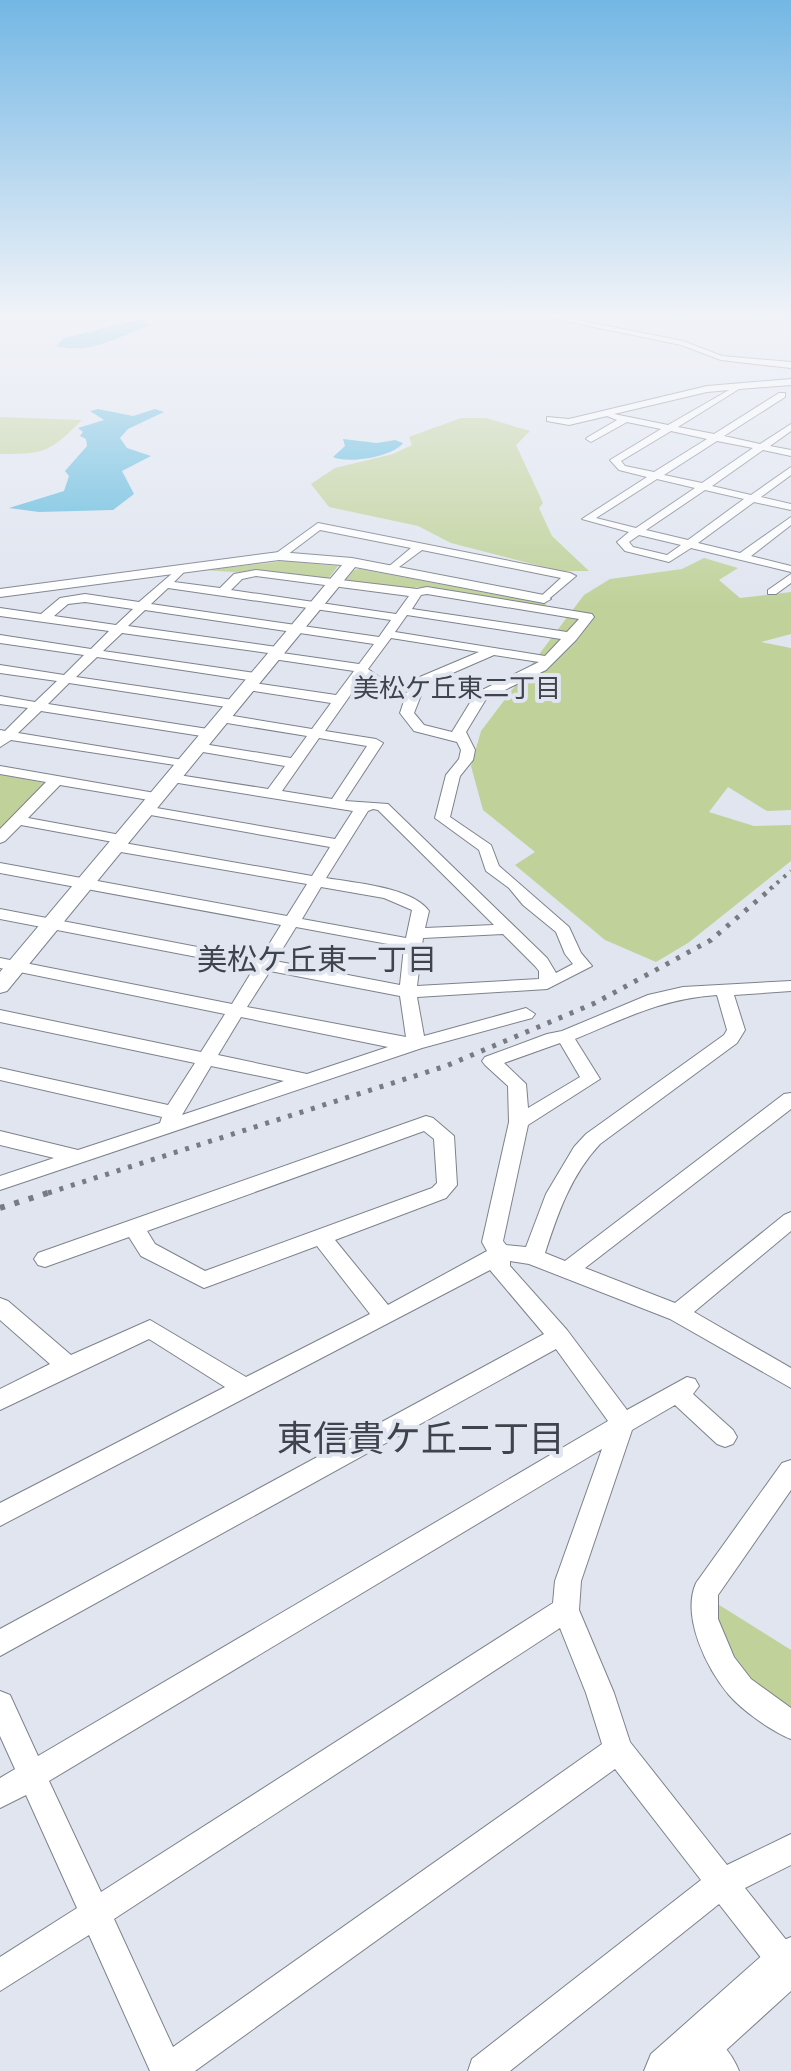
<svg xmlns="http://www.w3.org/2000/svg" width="791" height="2071" viewBox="0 0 791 2071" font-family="'PT Sans','Noto Sans JP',sans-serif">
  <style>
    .green { fill: #c0d29a }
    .water { fill: #63bbde }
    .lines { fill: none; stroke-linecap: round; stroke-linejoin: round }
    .river { fill: #63bbde; fill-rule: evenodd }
    .minor-casing { stroke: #7d828c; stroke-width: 2 }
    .tertiary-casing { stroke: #7d828c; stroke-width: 2 }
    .secondary-casing { stroke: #7d828c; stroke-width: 2 }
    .minor { fill: #fff; fill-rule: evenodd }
    .tertiary { fill: #fff; fill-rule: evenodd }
    .secondary { fill: #fff; fill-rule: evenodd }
    .rail-far2 { stroke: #787b83; stroke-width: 4; stroke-dasharray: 3 6; stroke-linecap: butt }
    .rail-far1 { stroke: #787b83; stroke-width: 5; stroke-dasharray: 4 8; stroke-linecap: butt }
    .rail { stroke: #787b83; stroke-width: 6; stroke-dasharray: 5 10; stroke-linecap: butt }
    .labels { text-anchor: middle; stroke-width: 8; stroke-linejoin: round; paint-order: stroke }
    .far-neighbourhood-label { font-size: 26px; fill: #3f434c; stroke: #e0e5f0 }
    .neighbourhood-label { font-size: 30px; fill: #3f434c; stroke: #e0e5f0 }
    .near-neighbourhood-label { font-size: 36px; fill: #3f434c; stroke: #e0e5f0 }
  </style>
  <rect width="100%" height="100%" fill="#e0e5f0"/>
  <!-- green -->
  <g class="green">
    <path d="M0,417L82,420C49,452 47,454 0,454Z"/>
    <path d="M461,418H486L530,431L516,445L543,503L539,508L552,536L589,571H559L451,543L418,526L329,507L311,484L335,468L393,454L412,445L409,437Z"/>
    <path d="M704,558L738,568L719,580L740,598L791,592V634L761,642L791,648V810L767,811L728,787L709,812L754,826L791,825V861L688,943L656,962L605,940L515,865L535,852L483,810L471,766L481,731L584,595L610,579L682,569Z"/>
    <path d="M285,561L338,566L328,579L205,570Z"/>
    <path d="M360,569L546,604L545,607L416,587L413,589L345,581L354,570Z"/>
    <path d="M0,774L45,783L0,832Z"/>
    <path d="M716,1603L791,1650V1713L747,1683L714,1624Z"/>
  </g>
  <!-- water -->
  <g class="water">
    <path d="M141,319L151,325C119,336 91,355 56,346L64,338Z"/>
    <path d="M98,409L133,416L155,409L164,412L128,429L120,438L127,448L151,456L122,471L134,494L113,510L39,512L9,508L64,491L69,476L65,471L87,446L86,439L80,436L83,432L78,428L104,420L90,411Z"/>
    <path d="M343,439L377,443L395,440L403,443C393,457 347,464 333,457L345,446Z"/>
  </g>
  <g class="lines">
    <!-- river -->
    <g class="river">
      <path d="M658,315H678L672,319Z"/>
      <path d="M781,315H791V320L783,318Z"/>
    </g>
    <!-- minor casing -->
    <g class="minor-casing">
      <g id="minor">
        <path d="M0,315H5L0,317Z"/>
        <path d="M536,315H551L683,341L722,356L791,362V368L721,360L681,345Z"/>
        <path d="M791,379V385L739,389L678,427L714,434L779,393H785V397L724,436L760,444L791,424V431L770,446L791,450V456L763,450L712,486L751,495L791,467V475L761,497L791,504V510L754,502L698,543L740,553L791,517V525L751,556L791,566V572L691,548L669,562L625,551L617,542L629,532L582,519L647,477L619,470L610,460L661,429L627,422L591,442L586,439L588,437L617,420L607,416L569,425L547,421V417L569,419L707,386ZM729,390L668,425L614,414L707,392ZM671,431L707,439L654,472L625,466L621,461ZM717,441L753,448L702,483L664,475ZM657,479L695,488L636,528L596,518ZM705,490L744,499L688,540L646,530ZM639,535L681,545L667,555L633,547L629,542Z"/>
        <path d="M318,523L570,573L576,576L544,603L538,599L561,578L422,550L391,573L385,570L387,568L411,548L320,530L283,558H275V554Z"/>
        <path d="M182,565L188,568L174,582L220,588L234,574L256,570L417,589L427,587L592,614L594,617L576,640L546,670L486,699L466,732L475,750L473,760L460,776L450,817L491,845L499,866L569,927L581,953L592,966L547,989L417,997L424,1036L526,1008L535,1014L532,1018L422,1048L0,1190V1176L54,1158L0,1145V1131L78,1150L160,1123L162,1117L0,1080V1068L168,1105L195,1063L0,1022V1010L201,1052L225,1014L0,968V958L232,1004L254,968L0,919V909L260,959L281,925L0,873V863L287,916L307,884L115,851L107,846L113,842L21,825L5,841L0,843V829L46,782L0,774V766L155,793L162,797L155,801L60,785L28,818L126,836L129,839L124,843L312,876L330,847L145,814L138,810L145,806L335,839L353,811L172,782L165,778L172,774L268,789L285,766L197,751L190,747L197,743L291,758L307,736L221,722L214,718L221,714L312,729L331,703L248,690L241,686L248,682L336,695L354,671L273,659L269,658L268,653L122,633L103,651L255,673L261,677L255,681L97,657L76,677L233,700L240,704L233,708L69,683L48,704L208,729L215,733L208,737L41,711L18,733L183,760L188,761V767L11,740L0,747V730L5,731L28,708L0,704V696L35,702L57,681L0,673V665L64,675L84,655L0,643V635L91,649L109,631L0,616V608L41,614L60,598L85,594L139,602ZM256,576L409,596L396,614L231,590L242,579ZM168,588L391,620L379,637L151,604ZM427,594L579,619L567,632L412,609L421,595ZM85,602L133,609L116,625L54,616L68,604ZM145,610L374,644L359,664L282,653L281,648L277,647L128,626ZM407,615L561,639L545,656L395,632ZM391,638L479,652L415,679L407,693L393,687L368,669ZM494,655L539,662L476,693L452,732L424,725L414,713L425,685ZM363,677L383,693L404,701L400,713L414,731L457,742L461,750L459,759L446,775L435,818L479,850L486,871L509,888L523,905L556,932L565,954L573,964L556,973L547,958L388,804L345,801L383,743L376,739L325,731ZM319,738L367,746L332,799L282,791ZM373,809L378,810L494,925L425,928L429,911C412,887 354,883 326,878L368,811ZM321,887L384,898L412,910L406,938L302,919ZM296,927L404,947L400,985L275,961ZM503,934L535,966L539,971V979L417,986L423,938ZM270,971L400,996L406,1037L247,1007ZM241,1017L388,1047L307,1074L218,1055ZM211,1066L284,1081L182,1115Z"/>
        <path d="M791,574V583L776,594H768V590Z"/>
        <path d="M791,981V991L734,995L745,1030L737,1043L600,1144C571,1175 558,1213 545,1253L565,1261L784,1094L791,1093V1109L585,1268L675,1303L784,1215L791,1212V1231L694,1312L791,1368V1388L670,1319L529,1264L510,1261V1266L567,1330L627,1410L687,1377L695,1379L699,1386L693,1394L733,1430L737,1437L733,1444L725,1447L717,1444L675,1405L632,1430L581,1581L579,1610L614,1693L630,1742L727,1865L791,1834V1865L745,1888L791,1946V1987L780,1982L719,1904L510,2071H468L472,2059L701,1880L615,1769L195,2071H150L89,1935L0,1991V1957L77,1908L26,1795L0,1808V1778L15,1769L0,1736V1691L10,1695L38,1756L608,1421L556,1349L0,1656V1629L544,1334L490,1270L0,1526V1503L225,1387L149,1339L0,1410V1389L50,1364L0,1320V1298L8,1301L71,1355L150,1320L246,1377L370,1314L317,1246L204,1288L141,1256L129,1237L45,1267L38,1265L34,1259L38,1253L426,1116L433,1118L454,1136L457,1185L446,1198L335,1240L388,1305L487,1251L482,1242L509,1122L508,1086L485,1065L482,1061L485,1057L547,1034L562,1031L648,995L683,987ZM717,995L727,1030L724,1035L586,1134L574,1147L546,1194L526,1247L506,1245L503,1241L528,1125L600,1079L575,1039C626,1018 661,999 717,995ZM560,1043L580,1077L528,1108L526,1084L504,1063ZM424,1131L434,1139L437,1183L432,1188L205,1271L155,1244L147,1231ZM602,1449L555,1581L553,1603L101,1892L49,1781ZM560,1628L586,1693L602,1744L173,2047L114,1919Z"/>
        <path d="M791,1460V1490L718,1595V1619L734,1657L751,1679L791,1708V1739C771,1731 743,1711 729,1695C707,1669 681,1617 696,1583L782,1463Z"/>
        <path d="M698,2027C716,2034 732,2053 739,2071H701L687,2054L682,2043L687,2032Z"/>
      </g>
    </g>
    <!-- tertiary casing -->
    <g class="tertiary-casing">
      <path id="tertiary" d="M279,552L352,558L544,595L551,599L544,603L355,567L7,991L0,993V972L342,565L279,560L0,597V589Z"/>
    </g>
    <!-- secondary casing -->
    <g class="secondary-casing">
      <path id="secondary" d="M791,1937V1991L703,2071H644L651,2054L775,1944Z"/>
    </g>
    <!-- minor -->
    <use href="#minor" class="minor"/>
    <!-- tertiary -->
    <use href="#tertiary" class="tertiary"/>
    <!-- secondary -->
    <use href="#secondary" class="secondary"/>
    <!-- rail-far2 -->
    <path class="rail-far2" d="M770,889L791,871"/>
    <!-- rail-far1 -->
    <path class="rail-far1" d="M48,1193L446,1066L595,1003L711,940L773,887"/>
    <!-- rail -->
    <path class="rail" d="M0,1208L54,1191"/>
  </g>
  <!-- sky -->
  <linearGradient id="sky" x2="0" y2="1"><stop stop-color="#73b7e4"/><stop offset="0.52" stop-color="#f1f3f8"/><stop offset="1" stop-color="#f1f3f8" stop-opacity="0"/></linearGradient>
  <rect width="791" height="605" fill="url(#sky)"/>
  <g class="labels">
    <!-- far-neighbourhood labels -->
    <g class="far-neighbourhood-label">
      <text x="457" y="697">美松ケ丘東二丁目</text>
    </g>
    <!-- neighbourhood labels -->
    <g class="neighbourhood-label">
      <text x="317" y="970">美松ケ丘東一丁目</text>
    </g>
    <!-- near-neighbourhood labels -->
    <g class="near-neighbourhood-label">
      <text x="421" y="1451">東信貴ケ丘二丁目</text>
    </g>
  </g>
</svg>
